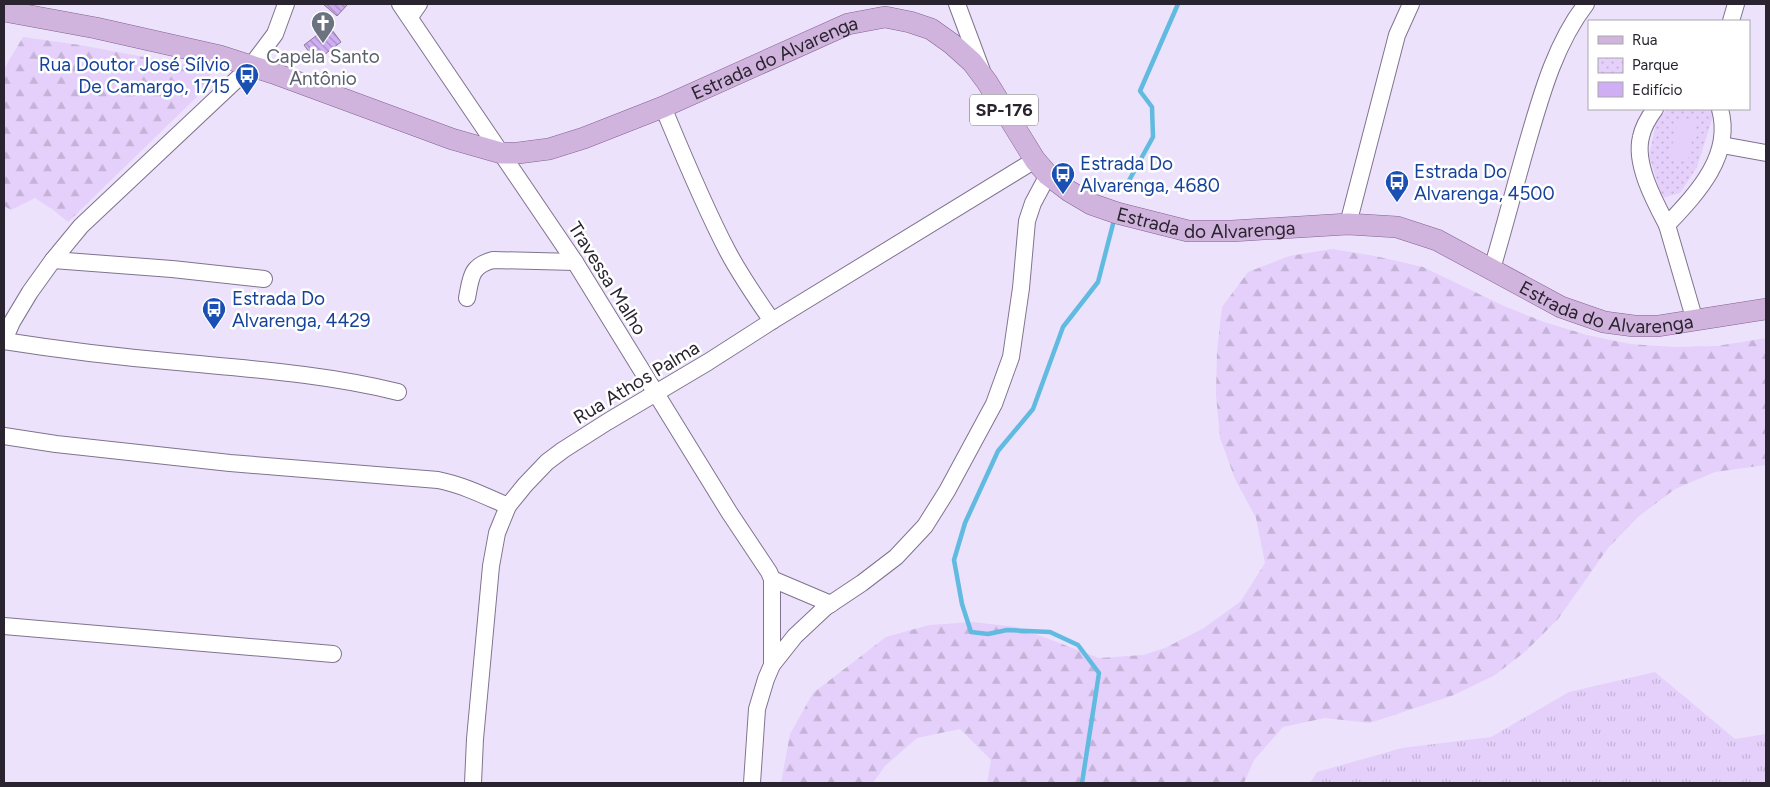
<svg xmlns="http://www.w3.org/2000/svg" width="1770" height="787" viewBox="0 0 1770 787" font-family="Figtree,sans-serif">
  <style>
    .grass { fill: url(#grass-tufts) }
    .forest { fill: url(#forest-firs) }
    .park { fill: url(#park-dots) }
    .pitch { fill: #e4d0fa }
    .lines { fill: none; stroke-linecap: round; stroke-linejoin: round }
    .stream { stroke: #61bae0; stroke-width: 4.5 }
    .building { fill: url(#building-back-hatch); stroke: #887b97 }
    .minor-casing { stroke: #80738f; stroke-width: 18 }
    .major-casing { stroke: #826192; stroke-width: 22 }
    .minor { stroke: #fff; stroke-width: 16 }
    .major { stroke: #d1b4dd; stroke-width: 21 }
    .labels { text-anchor: middle; stroke-width: 5; stroke-linejoin: round; paint-order: stroke }
    .shield { fill: #fff; stroke: #69666d; stroke-width: 1 }
    .shield-label { font-size: 18px; font-weight: bold; fill: #29242f }
    .worship-label { font-size: 19px; fill: #5b616d; stroke: #fff }
    .street-label { font-size: 19px; fill: #29242f; stroke: #fff }
    .transit-label { font-size: 19px; fill: #164399; stroke: #fff; text-anchor: start }
  </style>
  <defs>
    <pattern id="grass-tufts" width="24" height="20" patternUnits="userSpaceOnUse" patternTransform="scale(1.25)"><rect width="24" height="20" fill="#e4d0fa"/><path d="M3 7l-1-3M5 7V3M7 7l1-3M15 17l-1-3M17 17v-4M19 17l1-3" fill="none" stroke="#c4b2d7"/></pattern>
    <pattern id="forest-firs" width="22" height="20" patternUnits="userSpaceOnUse" patternTransform="scale(1.25)"><rect width="22" height="20" fill="#e4d0fa"/><path d="M5 1l3.5 6h-7zM16 11l3.5 6h-7z" fill="#c4b2d7"/></pattern>
    <pattern id="park-dots" width="8" height="8" patternUnits="userSpaceOnUse" patternTransform="scale(1.25)"><rect width="8" height="8" fill="#e4d0fa"/><path d="M2 2h.1M6 6h.1" fill="none" stroke="#c4b2d7" stroke-width="1.8" stroke-linecap="round"/></pattern>
    <pattern id="building-back-hatch" width="6" height="6" patternUnits="userSpaceOnUse" patternTransform="scale(1.25)"><rect width="6" height="6" fill="#d0aef3"/><path d="M-1 5l2 2M0 0l6 6M5-1l2 2" fill="none" stroke="#a98dc5"/></pattern>
  </defs>
  <rect width="100%" height="100%" fill="#ede2fb"/>
  <!-- grass -->
  <path class="grass" d="M1655,672L1735,739L1766,734V783H1310L1317,772L1402,748L1491,737L1569,692Z"/>
  <!-- forest -->
  <g class="forest">
    <path d="M23,37L80,45L187,65H201L211,74L206,88L68,222L52,209L35,198L11,210L4,206V158L5,156L4,154V69Z"/>
    <path d="M1332,249L1375,256L1423,267L1504,306L1544,322L1587,335L1630,344L1673,347L1717,346L1766,338V465L1715,472L1675,489L1639,516L1608,548L1558,619L1526,651L1495,675L1454,695L1370,723L1325,718L1283,727L1254,760L1244,783H987L991,760L960,729L917,738L885,766L873,783H781L790,734L813,693L886,637L929,625L973,622L1017,627L1099,658L1143,655L1165,648L1204,628L1241,601L1265,563L1256,518L1235,479L1220,438L1216,395L1217,351L1222,307L1248,272L1289,256Z"/>
  </g>
  <!-- park -->
  <path class="park" d="M1667,109H1713L1714,113L1697,167L1680,193L1662,198L1649,156L1656,122Z"/>
  <!-- pitch -->
  <path class="pitch" d="M1679,117L1697,121L1687,162L1669,158Z"/>
  <g class="lines">
    <!-- stream -->
    <g class="stream">
      <path d="M1126,186L1153,137L1152,107L1140,91L1178,4"/>
      <path d="M1082,783L1099,673L1078,645L1050,632L1007,630L988,634L971,632L962,604L954,560L965,523L998,451L1033,409L1063,327L1098,282L1113,224"/>
    </g>
  </g>
  <!-- building -->
  <g class="building">
    <path d="M323,4H348L337,16Z"/>
    <path d="M329,26L341,42L316,61L304,45Z"/>
  </g>
  <g class="lines">
    <!-- minor casing -->
    <g class="minor-casing">
      <g id="minor">
        <path d="M400,4L575,262L729,512L769,572L772,579V665"/>
        <path d="M957,4L982,71"/>
        <path d="M410,17L419,4"/>
        <path d="M1731,21L1736,4"/>
        <path d="M663,107C683,155 703,204 727,250C740,275 756,298 772,321"/>
        <path d="M1655,109C1649,117 1643,127 1641,137C1634,164 1655,202 1667,225C1697,193 1733,156 1720,109"/>
        <path d="M1722,145L1766,153"/>
        <path d="M1348,224L1397,35L1411,4"/>
        <path d="M1667,225L1695,321"/>
        <path d="M53,260L172,269L264,279"/>
        <path d="M1492,269C1504,228 1515,186 1527,144C1541,96 1555,44 1586,4"/>
        <path d="M467,298C471,278 470,266 493,260L575,262"/>
        <path d="M4,340L12,322L30,292L53,260L81,226L251,66L275,34L286,4"/>
        <path d="M4,341C61,350 119,357 177,362C250,369 326,374 398,392"/>
        <path d="M4,436L56,444L230,463L438,480C463,485 485,496 508,506"/>
        <path d="M772,579L831,604"/>
        <path d="M4,626L333,654"/>
        <path d="M473,783L475,739L491,566L497,533L508,506L525,485L547,462L563,450L607,422L708,362L772,321L1035,160"/>
        <path d="M752,783L757,709L766,679L772,665L795,636L826,607L862,583L896,557L925,526L947,491L994,404L1011,357L1021,288L1027,221L1033,203L1048,175"/>
      </g>
    </g>
    <!-- major casing -->
    <g class="major-casing">
      <g id="major">
        <path id="s1" d="M4,11L96,28L220,56L273,73L452,139L501,153H518L549,149L584,138L663,107L848,24L885,17L910,22L931,29L952,44L972,62L987,82L1035,160L1048,175L1069,191L1091,204L1117,213L1188,231H1232L1348,224L1397,227L1437,240L1561,307L1604,322L1634,326H1658L1766,309"/>
      </g>
    </g>
    <!-- minor -->
    <use href="#minor" class="minor"/>
    <!-- major -->
    <use href="#major" class="major"/>
  </g>
  <!-- icons -->
  <defs>
    <g id="church-pin" transform="scale(1.25)"><path d="M0 17L-7.5 6A9.5 9.5 0 1 1 7.5 6Z" fill="#6b7280" stroke="#fff"/><path d="M-1.2-6h2.4v3.5h3.3v2.4h-3.3V6h-2.4V-.1h-3.3v-2.4h3.3Z" fill="#fff"/></g>
    <g id="bus-pin" transform="scale(1.25)"><path d="M0 17L-7.5 6A9.5 9.5 0 1 1 7.5 6Z" fill="#1a4fb4" stroke="#fff"/><path d="M-5-6H5V4H4V6H2V4H-2V6H-4V4H-5ZM-3.5-4V0h7V-4ZM-3.5 1.2v1.5H-2V1.2ZM2 1.2v1.5H3.5V1.2Z" fill="#fff"/></g>
  </defs>
  <g fill-rule="evenodd">
    <use href="#church-pin" x="323" y="23"/>
    <use href="#bus-pin" x="247" y="75"/>
    <use href="#bus-pin" x="1063" y="174"/>
    <use href="#bus-pin" x="1397" y="182"/>
    <use href="#bus-pin" x="214" y="309"/>
  </g>
  <g class="labels">
    <!-- shield labels -->
    <rect class="shield" x="970" y="94.5" width="68" height="31" rx="4"/>
    <g class="shield-label">
      <text x="1004" y="116">SP-176</text>
    </g>
    <!-- worship labels -->
    <g class="worship-label">
      <text x="323" y="63">Capela Santo<tspan x="323" dy="22">Antônio</tspan></text>
    </g>
    <!-- street labels -->
    <g class="street-label">
      <text dy="7" stroke="none"><textPath href="#s1" startOffset="810">Estrada do Alvarenga</textPath></text>
      <text dy="7" stroke="none"><textPath href="#s1" startOffset="1335">Estrada do Alvarenga</textPath></text>
      <text transform="translate(608 278) rotate(58)" y="7">Travessa Malho</text>
      <text dy="7" stroke="none"><textPath href="#s1" startOffset="1755">Estrada do Alvarenga</textPath></text>
      <text transform="translate(636 382) rotate(-31)" y="7">Rua Athos Palma</text>
    </g>
    <!-- transit labels -->
    <g class="transit-label">
      <text x="230" y="71" text-anchor="end">Rua Doutor José Sílvio<tspan x="230" dy="22">De Camargo, 1715</tspan></text>
      <text x="1080" y="170">Estrada Do<tspan x="1080" dy="22">Alvarenga, 4680</tspan></text>
      <text x="1414" y="178">Estrada Do<tspan x="1414" dy="22">Alvarenga, 4500</tspan></text>
      <text x="232" y="305">Estrada Do<tspan x="232" dy="22">Alvarenga, 4429</tspan></text>
    </g>
  </g>
  <!-- border -->
  <rect width="1770" height="787" fill="none" stroke="#29242f" stroke-width="10"/>
  <!-- legend -->
  <rect x="1588" y="20" width="162" height="90" fill="#ffffff" stroke="#a9a7ac"/>
  <rect x="1598" y="36" width="25" height="8" fill="#d1b4dd" stroke="#a9a7ac"/>
  <text x="1632" y="45" font-size="15" fill="#29242f">Rua</text>
  <rect x="1598" y="58" width="25" height="15" fill="url(#park-dots)" stroke="#a9a7ac"/>
  <text x="1632" y="70" font-size="15" fill="#29242f">Parque</text>
  <rect x="1598" y="82" width="25" height="15" fill="#d0aef3" stroke="#a9a7ac"/>
  <text x="1632" y="95" font-size="15" fill="#29242f">Edifício</text>
</svg>
